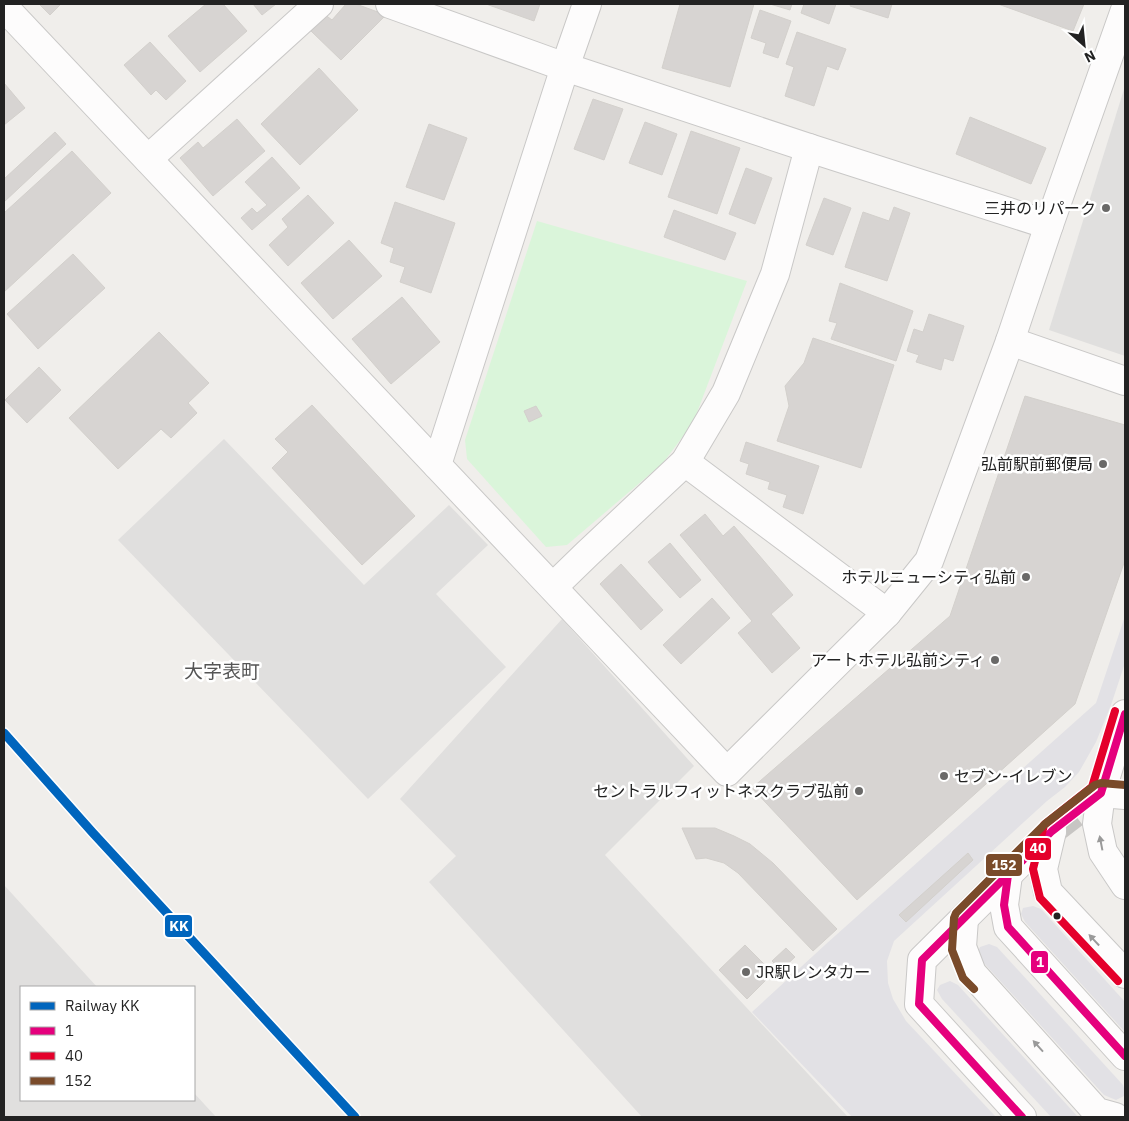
<svg xmlns="http://www.w3.org/2000/svg" width="1129" height="1121" viewBox="0 0 1129 1121" font-family="'IBM Plex Sans','Noto Sans JP',sans-serif">
  <style>
    .park { fill: #daf5da }
    .parking { fill: #e0dfde }
    .plaza { fill: #e2e1e5 }
    .building { fill: #d7d4d2; stroke: #d3d0cc }
    .lines { fill: none; stroke-linecap: round; stroke-linejoin: round }
    .minor-tunnel { stroke: #c7c5c3; stroke-width: 28; stroke-dasharray: 28 14; stroke-linecap: butt }
    .minor-casing { stroke: #c9c8c7; stroke-width: 30 }
    .minor { stroke: #fdfcfc; stroke-width: 28 }
    .bus-1-casing { stroke: #fff; stroke-width: 11 }
    .bus-2-casing { stroke: #fff; stroke-width: 11 }
    .bus-3-casing { stroke: #fff; stroke-width: 11 }
    .bus-1 { stroke: #e5007d; stroke-width: 8 }
    .bus-2 { stroke: #e4002b; stroke-width: 8 }
    .bus-3 { stroke: #7a4b2a; stroke-width: 8 }
    .rail-1-casing { stroke: #fff; stroke-width: 12 }
    .rail-1 { stroke: #0065bd; stroke-width: 9 }
    .oneway { fill: #9a9a9a }
    .poi-dot { fill: #6a6968; stroke: #fff; stroke-width: 2 }
    .bus-dot { fill: #222; stroke: #fff; stroke-width: 2 }
    .labels { text-anchor: middle; stroke-width: 5; stroke-linejoin: round; paint-order: stroke }
    .poi-label { font-size: 16px; fill: #222; stroke: #fff; text-anchor: end }
    .quarter-label { font-size: 19px; fill: #555; stroke: #fff }
    .line-badge { stroke: #fff; stroke-width: 2 }
    .badge-label { font-size: 14px; text-anchor: middle; font-weight: bold; fill: #fff }
  </style>
  <rect width="100%" height="100%" fill="#f0eeeb"/>
  <!-- park -->
  <path class="park" d="M537,221L747,281L693,423L663,463L567,545L546,547L467,459L465,440Z"/>
  <!-- parking -->
  <g class="parking">
    <path d="M1125,86V356L1049,330Z"/>
    <path d="M224,439L364,585L449,505L488,545L436,594L506,667L368,799L118,540Z"/>
    <path d="M562,619L694,766L605,855L848,1117H642L429,882L456,856L400,799Z"/>
    <path d="M4,885L97,987H21V1100H194V1093L216,1117H4Z"/>
  </g>
  <!-- plaza -->
  <g class="plaza">
    <path d="M1125,616V663L1111,705L1096,742L1079,772L1065,787L1047,801L894,941L887,961L888,983L893,999L906,1021L996,1117H852L752,1012L826,944L1096,703Z"/>
    <path d="M1033,906L1041,909L1125,1002V1032L1025,922L1021,914L1023,908Z"/>
    <path d="M989,944L997,947L1123,1085L1125,1091L1124,1096L1116,1100L1104,1095L982,961L977,953L980,947Z"/>
    <path d="M950,981L958,985L1078,1117H1051L942,999L937,990L940,985Z"/>
  </g>
  <!-- building -->
  <g class="building">
    <path d="M39,4H61L50,15Z"/>
    <path d="M206,4H223L247,31L200,72L168,36Z"/>
    <path d="M253,4H276L262,15Z"/>
    <path d="M346,4H356L386,15L341,60L311,31L324,14L332,20Z"/>
    <path d="M486,4H540L534,21Z"/>
    <path d="M680,4H754L730,87L662,68Z"/>
    <path d="M770,4H792L790,10Z"/>
    <path d="M804,4H836L829,24L801,13Z"/>
    <path d="M851,4H892L888,18L850,6Z"/>
    <path d="M998,4H1084L1073,31Z"/>
    <path d="M760,10L791,21L778,58L763,53L766,43L751,38Z"/>
    <path d="M797,32L846,49L838,70L827,66L814,106L785,96L794,67L786,64Z"/>
    <path d="M150,42L186,81L166,100L156,90L151,95L124,65Z"/>
    <path d="M319,68L358,110L300,165L261,124Z"/>
    <path d="M4,83L25,108L4,125Z"/>
    <path d="M593,99L623,109L604,160L574,149Z"/>
    <path d="M970,117L1046,148L1031,184L956,154Z"/>
    <path d="M237,119L265,151L213,196L180,158L198,142L203,148Z"/>
    <path d="M645,122L677,134L662,175L629,163Z"/>
    <path d="M429,124L467,138L444,200L406,187Z"/>
    <path d="M691,131L740,148L717,214L668,197Z"/>
    <path d="M55,132L66,144L4,202V179Z"/>
    <path d="M72,151L111,193L4,292V213Z"/>
    <path d="M272,157L300,188L252,230L241,218L252,208L257,213L267,205L245,182Z"/>
    <path d="M746,168L772,178L755,224L729,214Z"/>
    <path d="M308,195L334,223L288,266L269,245L288,227L282,219Z"/>
    <path d="M824,198L851,208L833,255L806,245Z"/>
    <path d="M395,202L455,223L431,293L400,282L405,267L390,262L394,248L381,243Z"/>
    <path d="M894,207L910,213L887,281L845,267L863,212L889,221Z"/>
    <path d="M674,210L736,233L725,260L664,237Z"/>
    <path d="M349,240L382,276L333,319L301,283Z"/>
    <path d="M73,254L105,288L38,349L7,314Z"/>
    <path d="M840,283L913,311L896,361L831,339L837,323L829,321Z"/>
    <path d="M402,297L440,342L391,384L352,339Z"/>
    <path d="M929,314L964,326L953,361L944,358L941,370L916,362L919,355L907,351L914,329L923,332Z"/>
    <path d="M159,332L209,383L188,403L197,413L171,438L161,429L118,469L69,418Z"/>
    <path d="M813,338L894,365L861,468L777,441L789,406L785,386L804,363Z"/>
    <path d="M39,367L61,390L27,423L5,400Z"/>
    <path d="M1025,396L1125,425V560L1075,704L857,900L752,788L950,616Z"/>
    <path d="M312,405L415,516L362,565L272,468L288,452L275,439Z"/>
    <path d="M536,406L542,416L529,422L524,411Z"/>
    <path d="M746,442L819,466L803,514L783,507L787,495L768,489L770,482L746,474L749,464L740,461Z"/>
    <path d="M705,514L723,536L734,526L793,595L771,614L800,648L772,673L738,633L752,621L680,535Z"/>
    <path d="M670,543L701,580L680,598L648,562Z"/>
    <path d="M621,564L663,610L641,630L600,584Z"/>
    <path d="M712,598L730,618L681,664L663,645Z"/>
    <path d="M682,828H715L734,836L750,844L773,863L837,929L813,951L738,873L724,863L706,858L696,859Z"/>
    <path d="M968,853L973,860L906,922L899,915Z"/>
    <path d="M745,945L773,973L747,999L719,970Z"/>
    <path d="M786,948L795,957L781,970L772,961Z"/>
  </g>
  <g class="lines">
    <!-- minor-tunnel -->
    <path class="minor-tunnel" d="M1052,831L1101,793"/>
    <!-- minor casing -->
    <g class="minor-casing">
      <g id="minor">
        <path d="M390,4L565,67L809,148L1049,225"/>
        <path d="M4,7L727,772L887,613L929,561L1010,341L1049,225L1125,10"/>
        <path d="M148,159L319,4"/>
        <path d="M1010,341L1125,381"/>
        <path d="M685,462L887,613"/>
        <path d="M437,465L565,67L587,4"/>
        <path d="M553,587L587,554L685,462L726,393L775,274L809,148"/>
        <path d="M1125,714L1101,793L1097,824L1103,852L1125,885"/>
        <path d="M1101,793L1125,795"/>
        <path d="M1052,831L1043,869L1048,892L1125,974"/>
        <path d="M1008,875L1004,905L1008,927L1125,1056"/>
        <path d="M964,919L962,947L972,973L1097,1112L1115,1117"/>
        <path d="M1022,1117L919,1004L922,960L1052,831"/>
      </g>
    </g>
    <!-- minor -->
    <use href="#minor" class="minor"/>
    <!-- bus-1 casing -->
    <g class="bus-1-casing">
      <g id="bus-1">
        <path d="M1027,856L1008,875L1004,905L1008,927L1125,1056"/>
        <path d="M1022,1117L919,1004L922,960L1052,831L1101,793L1125,714"/>
      </g>
    </g>
    <!-- bus-2 casing -->
    <g class="bus-2-casing">
      <path id="bus-2" d="M1115,711L1092,787L1044,825L1033,869L1040,898L1118,981"/>
    </g>
    <!-- bus-3 casing -->
    <g class="bus-3-casing">
      <path id="bus-3" d="M974,989L963,978L952,950L954,918L956,913L1045,824L1095,785L1101,783L1125,785"/>
    </g>
    <!-- bus-1 -->
    <use href="#bus-1" class="bus-1"/>
    <!-- bus-2 -->
    <use href="#bus-2" class="bus-2"/>
    <!-- bus-3 -->
    <use href="#bus-3" class="bus-3"/>
    <!-- rail-1 casing -->
    <g class="rail-1-casing">
      <path id="rail-1" d="M4,733L93,833L355,1117"/>
    </g>
    <!-- rail-1 -->
    <use href="#rail-1" class="rail-1"/>
  </g>
  <!-- one-way arrows -->
  <defs><path id="oneway-solid" d="M-6-.8H1V-3.2L6.5 0L1 3.2V.8H-6Z" transform="scale(1.25)"/></defs>
  <g class="oneway">
    <use href="#oneway-solid" transform="translate(1101 843) rotate(-101)"/>
    <use href="#oneway-solid" transform="translate(1094 940) rotate(-133)"/>
    <use href="#oneway-solid" transform="translate(1038 1046) rotate(-132)"/>
  </g>
  <!-- markers -->
  <g class="poi-dot">
    <circle cx="1106" cy="208" r="5"/>
    <circle cx="1103" cy="464" r="5"/>
    <circle cx="1026" cy="577" r="5"/>
    <circle cx="995" cy="660" r="5"/>
    <circle cx="944" cy="776" r="5"/>
    <circle cx="859" cy="791" r="5"/>
    <circle cx="746" cy="972" r="5"/>
  </g>
  <circle class="bus-dot" cx="1057" cy="916" r="4.5"/>
  <g class="labels">
    <!-- poi labels -->
    <g class="poi-label">
      <text x="1096" y="214">三井のリパーク</text>
      <text x="1093" y="470">弘前駅前郵便局</text>
      <text x="1016" y="583">ホテルニューシティ弘前</text>
      <text x="985" y="666">アートホテル弘前シティ</text>
      <text x="954" y="782" text-anchor="start">セブン-イレブン</text>
      <text x="849" y="797">セントラルフィットネスクラブ弘前</text>
      <text x="756" y="978" text-anchor="start">JR駅レンタカー</text>
    </g>
    <!-- quarter labels -->
    <g class="quarter-label">
      <text x="222" y="678">大字表町</text>
    </g>
  </g>
  <g class="line-badge">
    <rect x="1024" y="837" width="28" height="24" rx="5" fill="#e4002b"/>
    <rect x="985" y="853" width="38" height="24" rx="5" fill="#7a4b2a"/>
    <rect x="164" y="914" width="29" height="24" rx="5" fill="#0065bd"/>
    <rect x="1030" y="950" width="19" height="24" rx="5" fill="#e5007d"/>
  </g>
  <g class="badge-label">
    <text x="1038" y="853">40</text>
    <text x="1004" y="870">152</text>
    <text x="179" y="931">KK</text>
    <text x="1040" y="967">1</text>
  </g>
  <!-- border -->
  <rect width="1129" height="1121" fill="none" stroke="#222222" stroke-width="10"/>
  <!-- legend -->
  <rect x="20" y="986" width="175" height="115" fill="#ffffff" stroke="#a7a7a7"/>
  <rect x="30" y="1002" width="25" height="8" fill="#0065bd" stroke="#a7a7a7"/>
  <text x="65" y="1011" font-size="15" fill="#222222">Railway KK</text>
  <rect x="30" y="1027" width="25" height="8" fill="#e5007d" stroke="#a7a7a7"/>
  <text x="65" y="1036" font-size="15" fill="#222222">1</text>
  <rect x="30" y="1052" width="25" height="8" fill="#e4002b" stroke="#a7a7a7"/>
  <text x="65" y="1061" font-size="15" fill="#222222">40</text>
  <rect x="30" y="1077" width="25" height="8" fill="#7a4b2a" stroke="#a7a7a7"/>
  <text x="65" y="1086" font-size="15" fill="#222222">152</text>
  <!-- north arrow -->
  <g transform="translate(1084 45) rotate(153)" stroke="#ffffff" stroke-width="4" paint-order="stroke">
  <path d="M0-4L9 19L0 12L-9 19Z" fill="#222222"/>
  <text y="-8" font-size="14" font-weight="bold" text-anchor="middle" fill="#222222">N</text>
  </g>
</svg>
